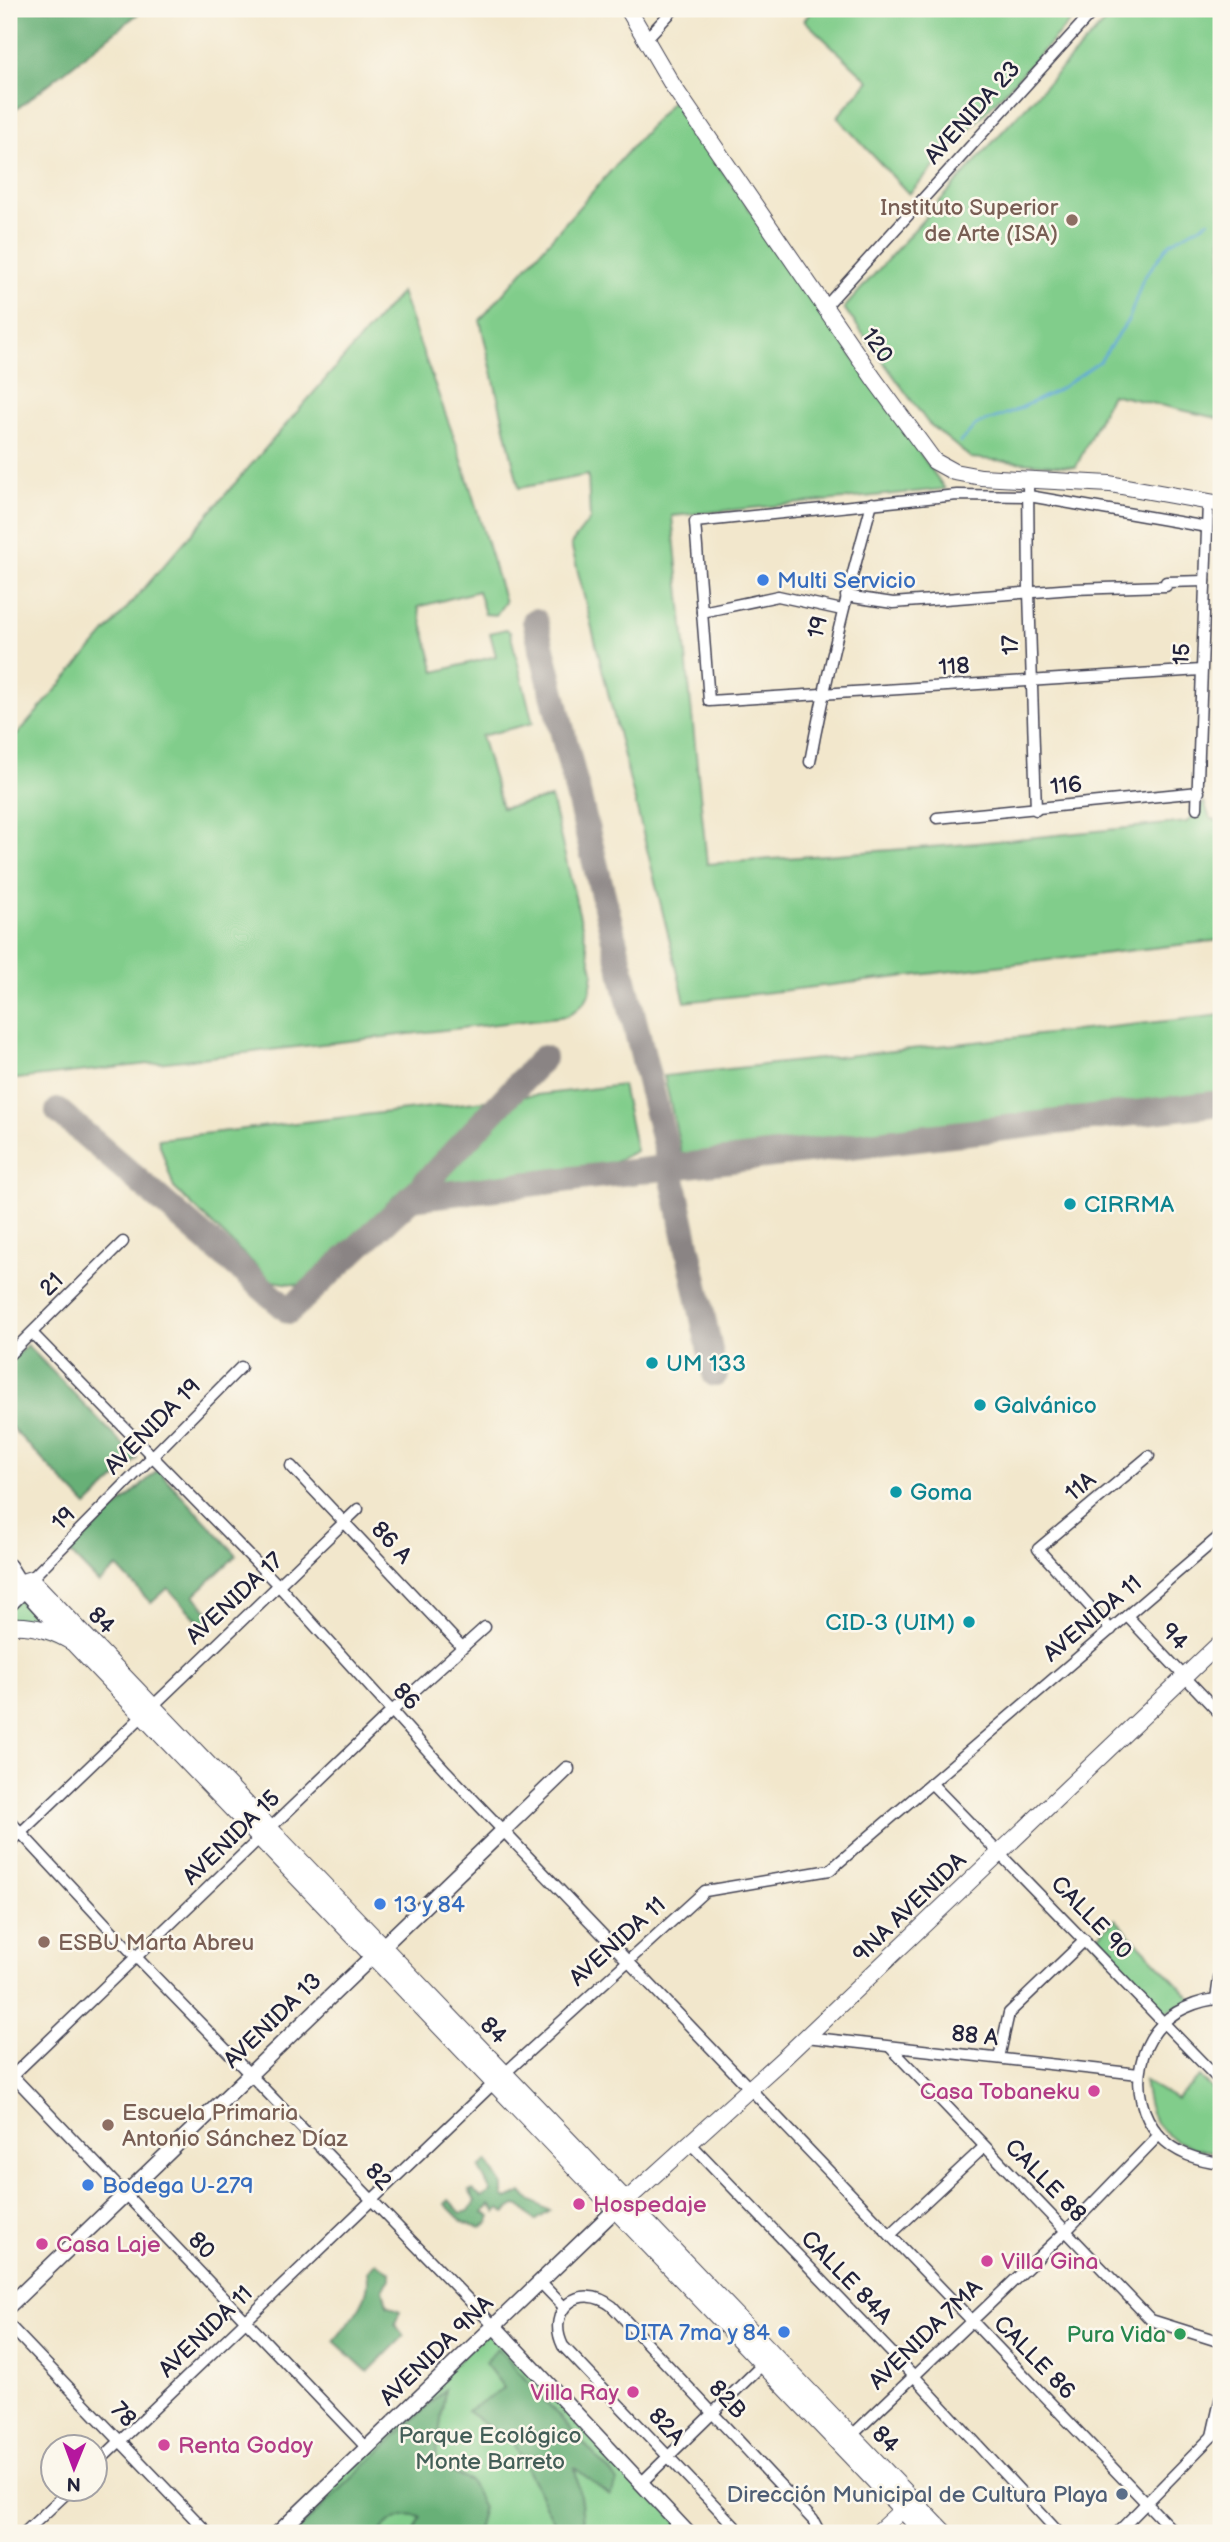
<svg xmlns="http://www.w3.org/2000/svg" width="1230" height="2542" viewBox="0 0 1230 2542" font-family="'Balsamiq Sans',sans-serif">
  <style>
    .green { fill: #81cd8b; stroke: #527863; stroke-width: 2 }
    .forest { fill: #68b077; stroke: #456959; stroke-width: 2 }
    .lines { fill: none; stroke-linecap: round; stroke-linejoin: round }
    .stream { stroke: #60a9d7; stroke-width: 2.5 }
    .taxiway { stroke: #8a8484; stroke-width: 26 }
    .minor-casing { stroke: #414051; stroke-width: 13 }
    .tertiary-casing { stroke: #414051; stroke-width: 17 }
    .secondary-casing { stroke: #414051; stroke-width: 18 }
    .minor { stroke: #fff; stroke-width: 10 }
    .tertiary { stroke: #fff; stroke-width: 14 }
    .secondary { stroke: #fff; stroke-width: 16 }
    .education-dot { fill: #8d6e63; stroke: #fbf7ec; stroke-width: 2.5 }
    .shop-dot { fill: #3f7fe0; stroke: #fbf7ec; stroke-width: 2.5 }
    .culture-dot { fill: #0f9aa8; stroke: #fbf7ec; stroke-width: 2.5 }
    .hotel-dot { fill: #d1479c; stroke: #fbf7ec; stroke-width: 2.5 }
    .leisure-dot { fill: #2e9e5b; stroke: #fbf7ec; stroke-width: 2.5 }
    .service-dot { fill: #5c6f8a; stroke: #fbf7ec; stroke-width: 2.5 }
    .labels { text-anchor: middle; stroke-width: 5; stroke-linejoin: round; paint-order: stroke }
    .street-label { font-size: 23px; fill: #22223b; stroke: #fbf7ec }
    .education-label { font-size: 23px; fill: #785e54; stroke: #fbf7ec; text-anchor: start }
    .shop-label { font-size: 23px; fill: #366cbe; stroke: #fbf7ec; text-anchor: start }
    .culture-label { font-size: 23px; fill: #0d838f; stroke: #fbf7ec; text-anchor: start }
    .hotel-label { font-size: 23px; fill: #b23c85; stroke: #fbf7ec; text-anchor: start }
    .leisure-label { font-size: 23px; fill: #27864d; stroke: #fbf7ec; text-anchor: end }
    .park-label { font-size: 23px; fill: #435e57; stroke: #fbf7ec }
    .service-label { font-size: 23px; fill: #4e5e75; stroke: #fbf7ec; text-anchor: end }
  </style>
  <rect width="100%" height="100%" fill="#fbf7ec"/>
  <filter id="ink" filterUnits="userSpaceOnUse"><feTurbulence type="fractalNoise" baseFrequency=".0143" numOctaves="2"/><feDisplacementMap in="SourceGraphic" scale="14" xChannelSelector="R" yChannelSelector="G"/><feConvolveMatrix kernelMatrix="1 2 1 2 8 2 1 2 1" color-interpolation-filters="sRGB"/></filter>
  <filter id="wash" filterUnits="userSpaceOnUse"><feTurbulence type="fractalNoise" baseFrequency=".00686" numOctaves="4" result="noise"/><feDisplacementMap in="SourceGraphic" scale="28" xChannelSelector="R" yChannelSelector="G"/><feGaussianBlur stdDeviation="1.57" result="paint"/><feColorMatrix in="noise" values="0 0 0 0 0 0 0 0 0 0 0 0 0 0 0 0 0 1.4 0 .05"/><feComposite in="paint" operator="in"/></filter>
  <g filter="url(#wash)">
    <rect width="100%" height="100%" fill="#f2e7cc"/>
    <!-- green -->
    <g class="green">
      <path d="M814,9H1082L909,194L837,117L869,81L804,20Z"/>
      <path d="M1117,9H1221V419L1111,394L1076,467L971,458L928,423L844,308L1002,132Z"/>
      <path d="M673,100L945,489L672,516L707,864L956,845L1187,822L1204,802L1210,818L1221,823V940L685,1002L571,544L590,519L588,475L519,488L480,320Z"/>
      <path d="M401,292L459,451L505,602L496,615L485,614L478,591L418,607L435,672L496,656L490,633L506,629L510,632L533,723L481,736L502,808L551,798L593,971C591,995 589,1002 567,1016L9,1080V744Z"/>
      <path d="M1221,1015V1096L1082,1114L682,1155L664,1076Z"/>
      <path d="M622,1085L636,1151L606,1166L396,1195L311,1280L298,1285L272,1281L174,1188L158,1139Z"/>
      <path d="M24,1590L69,1640L9,1626V1605Z"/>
      <path d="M1115,1919L1192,1999L1164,2013L1093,1941Z"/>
      <path d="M1200,2077L1221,2099V2152C1200,2152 1170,2142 1157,2124C1148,2112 1147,2096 1144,2081L1176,2099Z"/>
      <path d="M494,2326L688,2533H278Z"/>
    </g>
    <!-- forest -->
    <g class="forest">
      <path d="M9,9H144L9,115Z"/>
      <path d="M27,1345L137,1459L87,1506L9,1425V1362Z"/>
      <path d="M158,1470L237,1555L194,1595L214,1618L204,1627L168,1588L151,1603L117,1567L99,1583L69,1552Z"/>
      <path d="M487,2161L503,2186V2196L507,2199L522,2192L527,2198L550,2211L535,2221L520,2206L515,2205L505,2213L500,2209L496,2212L490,2205L483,2213L491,2216L488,2223L481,2227L464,2223L445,2204L449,2200L461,2213L469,2211L475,2201L469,2191L473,2190L482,2197L491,2192L479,2168Z"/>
      <path d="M376,2262L390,2272V2279L383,2289L387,2305L400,2311L395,2324L404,2336L368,2372L334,2341C350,2321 373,2298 367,2272Z"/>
      <path d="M497,2348L618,2481L610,2495L575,2468L581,2502L584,2533H557L558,2529L513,2443L467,2411L504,2388L485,2363Z"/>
      <path d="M445,2389L435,2465L469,2480L483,2507L476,2533H414L421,2517C401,2512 392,2519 380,2533H295Z"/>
    </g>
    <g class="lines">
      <!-- stream -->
      <path class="stream" d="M960,442L976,425L1012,412L1058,390L1100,361L1129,319L1143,279L1170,243L1209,221"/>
      <!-- taxiway -->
      <g class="taxiway">
        <path d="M535,621L670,1165L715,1374"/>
        <path d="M58,1111L289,1311L411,1198L543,1058"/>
        <path d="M411,1198C681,1164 951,1135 1221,1103"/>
      </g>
    </g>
  </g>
  <g filter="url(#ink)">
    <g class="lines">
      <!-- minor casing -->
      <g class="minor-casing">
        <g id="minor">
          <path d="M647,38L674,9"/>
          <path d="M824,308L1095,9"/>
          <path d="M1028,479L1029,592L1036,810"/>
          <path d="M846,596L893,603L1073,589L1166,586V582L1205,581"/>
          <path d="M702,612L778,596L842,610"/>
          <path d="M1201,670L709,701L695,522L957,495L1029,496L1207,527"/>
          <path d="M810,762C826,674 848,589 872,503"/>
          <path d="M1197,808L1208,502"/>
          <path d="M937,818L1199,792"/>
          <path d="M32,1333L278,1585L446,1771L1175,2533"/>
          <path d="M9,1355L123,1242"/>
          <path d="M291,1466L462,1647"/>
          <path d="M31,1579L241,1367"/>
          <path d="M1127,1616L1221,1715"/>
          <path d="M1111,1630L1038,1549L1149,1456"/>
          <path d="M931,1783L1221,2082"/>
          <path d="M9,1820L136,1957L494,2326"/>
          <path d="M9,1844L358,1509"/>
          <path d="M1216,1999L1221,1965"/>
          <path d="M1221,1999C1209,1999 1196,2003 1185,2008C1137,2029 1124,2096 1159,2135C1176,2154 1198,2160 1221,2163"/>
          <path d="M806,2037L1139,2074"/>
          <path d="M890,2047L1151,2320L1221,2342"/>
          <path d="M999,2058L1009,2013L1085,1940"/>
          <path d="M9,2072L366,2447"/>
          <path d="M9,2079L392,1711L485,1627"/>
          <path d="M690,2143L914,2376L1059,2533"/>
          <path d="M890,2235L984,2147"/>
          <path d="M540,2282L564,2307"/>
          <path d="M9,2325L208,2533"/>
          <path d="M1212,2436L1221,2396"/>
          <path d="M847,2440L1066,2231L1159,2135"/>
          <path d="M94,2466L493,2084L705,1891L830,1870L1221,1535"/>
          <path d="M640,2484L762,2365"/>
          <path d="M24,2533L70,2490"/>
          <path d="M741,2533L563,2346C545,2310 580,2281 612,2306L813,2520L820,2533"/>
          <path d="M1117,2533L1221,2427"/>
        </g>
      </g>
      <!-- tertiary casing -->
      <g class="tertiary-casing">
        <g id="tertiary">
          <path d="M9,1566L24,1590L70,1640"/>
          <path d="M9,1605L24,1590L29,1582"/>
          <path d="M9,2306L567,1769"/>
          <path d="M494,2326L688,2533"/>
          <path d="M278,2533L614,2211"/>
        </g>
      </g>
      <!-- secondary casing -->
      <g class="secondary-casing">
        <g id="secondary">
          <path d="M628,9L673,86L874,379L934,461L954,472L981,477L1110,484L1221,504"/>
          <path d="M9,1586L31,1579L945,2533"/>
          <path d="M9,1626C33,1624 54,1631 73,1643L924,2533"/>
          <path d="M619,2207L786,2056L1221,1642"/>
          <path d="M877,2533L902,2510"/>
        </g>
      </g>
      <!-- minor -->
      <use href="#minor" class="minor"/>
      <!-- tertiary -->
      <use href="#tertiary" class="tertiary"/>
      <!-- secondary -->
      <use href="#secondary" class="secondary"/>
    </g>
  </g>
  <!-- markers -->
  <g class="education-dot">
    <circle cx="1072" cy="220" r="7"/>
    <circle cx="44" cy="1942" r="7"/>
    <circle cx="108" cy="2125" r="7"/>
  </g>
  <g class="shop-dot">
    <circle cx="763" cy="580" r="7"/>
    <circle cx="380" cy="1904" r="7"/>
    <circle cx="88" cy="2185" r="7"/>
    <circle cx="784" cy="2332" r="7"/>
  </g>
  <g class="culture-dot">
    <circle cx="1070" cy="1204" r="7"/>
    <circle cx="652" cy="1363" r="7"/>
    <circle cx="980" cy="1405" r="7"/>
    <circle cx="896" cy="1492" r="7"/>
    <circle cx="969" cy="1622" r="7"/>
  </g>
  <g class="hotel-dot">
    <circle cx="1094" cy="2091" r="7"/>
    <circle cx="579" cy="2204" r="7"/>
    <circle cx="42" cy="2244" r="7"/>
    <circle cx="987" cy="2261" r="7"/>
    <circle cx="633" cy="2392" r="7"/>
    <circle cx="164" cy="2445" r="7"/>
  </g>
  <circle class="leisure-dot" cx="1180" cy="2334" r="7"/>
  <circle class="service-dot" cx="1122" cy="2494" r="7"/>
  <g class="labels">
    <!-- street labels -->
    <g class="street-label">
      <text transform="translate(972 112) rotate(-48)" y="8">AVENIDA 23</text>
      <text transform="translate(878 345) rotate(55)" y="8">120</text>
      <text transform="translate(817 627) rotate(-77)" y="8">19</text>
      <text transform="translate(1010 645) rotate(-92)" y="8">17</text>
      <text transform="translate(1181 654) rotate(-88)" y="8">15</text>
      <text transform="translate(954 666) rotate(-4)" y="8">118</text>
      <text transform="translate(1066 785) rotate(-6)" y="8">116</text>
      <text transform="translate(51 1284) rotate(-45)" y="8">21</text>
      <text transform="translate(152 1426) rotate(-45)" y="8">AVENIDA 19</text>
      <text transform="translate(1080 1486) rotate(-40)" y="8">11A</text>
      <text transform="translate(63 1518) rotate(-45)" y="8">19</text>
      <text transform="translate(392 1542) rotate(47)" y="8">86 A</text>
      <text transform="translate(234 1598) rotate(-43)" y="8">AVENIDA 17</text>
      <text transform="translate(1092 1618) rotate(-40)" y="8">AVENIDA 11</text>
      <text transform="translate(102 1620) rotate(46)" y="8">84</text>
      <text transform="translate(1175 1636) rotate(47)" y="8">94</text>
      <text transform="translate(407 1696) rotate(48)" y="8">86</text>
      <text transform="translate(231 1837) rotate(-44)" y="8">AVENIDA 15</text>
      <text transform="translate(909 1907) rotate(-44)" y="8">9NA AVENIDA</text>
      <text transform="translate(1092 1917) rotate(46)" y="8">CALLE 90</text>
      <text transform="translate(617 1941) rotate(-42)" y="8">AVENIDA 11</text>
      <text transform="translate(272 2020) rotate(-44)" y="8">AVENIDA 13</text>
      <text transform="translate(494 2030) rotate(46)" y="8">84</text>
      <text transform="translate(975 2035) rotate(6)" y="8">88 A</text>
      <text transform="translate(379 2176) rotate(47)" y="8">82</text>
      <text transform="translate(1046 2180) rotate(46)" y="8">CALLE 88</text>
      <text transform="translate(202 2245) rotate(46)" y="8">80</text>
      <text transform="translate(847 2277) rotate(46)" y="8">CALLE 84A</text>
      <text transform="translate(205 2331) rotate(-44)" y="8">AVENIDA 11</text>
      <text transform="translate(925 2334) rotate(-44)" y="8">AVENIDA 7MA</text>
      <text transform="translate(436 2350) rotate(-44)" y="8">AVENIDA 9NA</text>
      <text transform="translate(1035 2357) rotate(46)" y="8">CALLE 86</text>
      <text transform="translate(728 2399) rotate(47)" y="8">82B</text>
      <text transform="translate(124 2414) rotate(46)" y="8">78</text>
      <text transform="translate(667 2426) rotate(47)" y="8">82A</text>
      <text transform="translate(886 2439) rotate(46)" y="8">84</text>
    </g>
    <!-- education labels -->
    <g class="education-label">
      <text x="1058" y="215" text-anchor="end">Instituto Superior<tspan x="1058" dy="26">de Arte (ISA)</tspan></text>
      <text x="58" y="1950">ESBU Marta Abreu</text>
      <text x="122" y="2120">Escuela Primaria<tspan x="122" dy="26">Antonio Sánchez Díaz</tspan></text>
    </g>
    <!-- shop labels -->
    <g class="shop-label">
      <text x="777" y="588">Multi Servicio</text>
      <text x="394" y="1912">13 y 84</text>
      <text x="102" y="2193">Bodega U-279</text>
      <text x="770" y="2340" text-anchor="end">DITA 7ma y 84</text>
    </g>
    <!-- culture labels -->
    <g class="culture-label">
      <text x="1084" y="1212">CIRRMA</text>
      <text x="666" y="1371">UM 133</text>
      <text x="994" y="1413">Galvánico</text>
      <text x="910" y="1500">Goma</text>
      <text x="955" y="1630" text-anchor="end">CID-3 (UIM)</text>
    </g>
    <!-- hotel labels -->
    <g class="hotel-label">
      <text x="1080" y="2099" text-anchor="end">Casa Tobaneku</text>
      <text x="593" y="2212">Hospedaje</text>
      <text x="56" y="2252">Casa Laje</text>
      <text x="1001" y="2269">Villa Gina</text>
      <text x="619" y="2400" text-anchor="end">Villa Ray</text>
      <text x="178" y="2453">Renta Godoy</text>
    </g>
    <!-- leisure labels -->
    <g class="leisure-label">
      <text x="1166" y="2342">Pura Vida</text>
    </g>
    <!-- park labels -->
    <g class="park-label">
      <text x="490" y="2443">Parque Ecológico<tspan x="490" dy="26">Monte Barreto</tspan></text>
    </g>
    <!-- service labels -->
    <g class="service-label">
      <text x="1108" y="2502">Dirección Municipal de Cultura Playa</text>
    </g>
  </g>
  <!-- margin -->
  <rect width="1230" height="2542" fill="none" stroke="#fbf7ec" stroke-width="35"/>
  <!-- north arrow -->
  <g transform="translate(74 2468) rotate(181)"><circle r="33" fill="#fbf7ec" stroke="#a4a2a5" stroke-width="2"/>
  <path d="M0-5L12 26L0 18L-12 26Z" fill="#b5179e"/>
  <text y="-10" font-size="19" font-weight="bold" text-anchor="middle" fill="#22223b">N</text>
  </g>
</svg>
